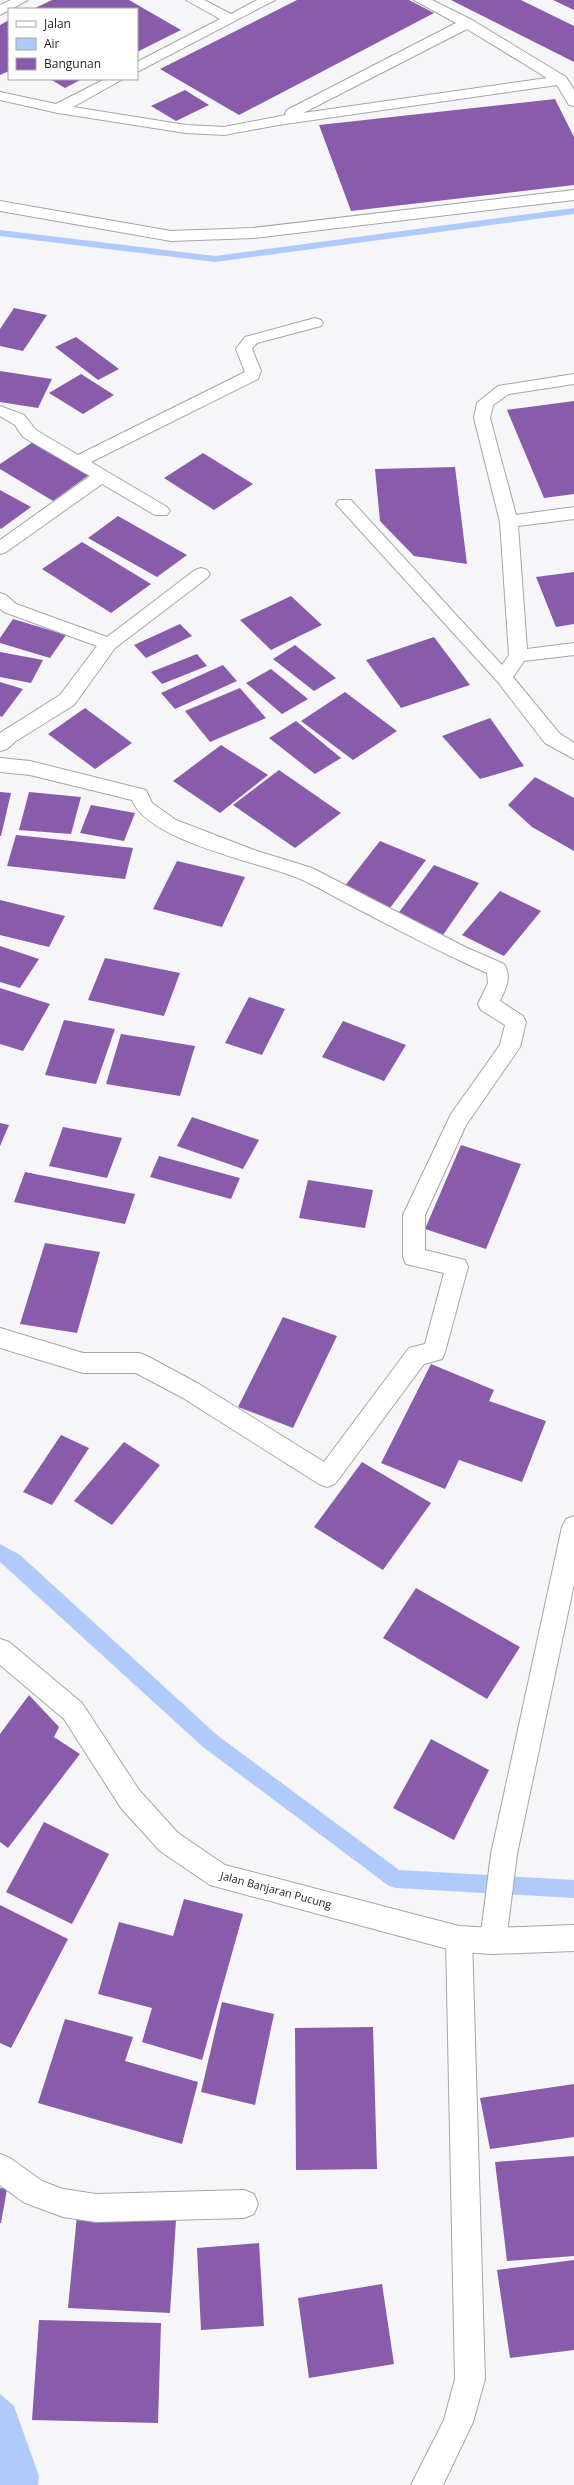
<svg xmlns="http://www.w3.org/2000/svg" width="574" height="2485" viewBox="0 0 574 2485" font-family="'Open Sans',sans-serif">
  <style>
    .water { fill: #b0cafc }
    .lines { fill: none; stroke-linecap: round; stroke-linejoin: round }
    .stream { fill: #b0cafc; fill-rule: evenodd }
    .building { fill: #895cab }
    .minor-casing { stroke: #a6a5a8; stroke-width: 2 }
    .tertiary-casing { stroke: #a6a5a8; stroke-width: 2 }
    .minor { fill: #fff; fill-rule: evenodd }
    .tertiary { fill: #fff; fill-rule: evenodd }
    .labels { text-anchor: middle; stroke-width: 3.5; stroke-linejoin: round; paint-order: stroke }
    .street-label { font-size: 11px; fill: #1f1e1f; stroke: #fff }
  </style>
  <rect width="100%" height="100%" fill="#f6f5f7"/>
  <!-- water -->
  <path class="water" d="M0,2394L14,2406L39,2476L38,2485H0Z"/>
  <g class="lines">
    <!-- stream -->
    <g class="stream">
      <path d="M574,208V214L215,262L0,236V230L215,256Z"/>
      <path d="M0,1544L20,1555L217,1735L399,1870L574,1880V1898L396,1888L389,1886L203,1747L0,1562Z"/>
    </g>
  </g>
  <!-- building -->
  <g class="building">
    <path d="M52,0H129L181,30L137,52V9H33Z"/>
    <path d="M297,0H409L434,13L239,115L160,69Z"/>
    <path d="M451,0H521L574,26V62Z"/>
    <path d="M553,0H574V10Z"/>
    <path d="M9,20V71L0,75V25Z"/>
    <path d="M50,79H82L65,88Z"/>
    <path d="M185,90L209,105L176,121L151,106Z"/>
    <path d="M555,99L574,137V185L411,204L351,211L319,125Z"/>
    <path d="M14,308L47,315L23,351L0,346V329Z"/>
    <path d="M76,337L119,369L98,380L55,347Z"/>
    <path d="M0,371L52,379L38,408L0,402Z"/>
    <path d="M81,374L114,395L83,414L49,393Z"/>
    <path d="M574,401V494L544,498L507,410Z"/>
    <path d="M33,442L89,475L53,501L0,469V464Z"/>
    <path d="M203,453L253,484L214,510L164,478Z"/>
    <path d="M455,467L467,564L414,556L380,521L375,469Z"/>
    <path d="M0,490L31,507L1,529L0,528Z"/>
    <path d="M118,516L187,555L157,577L88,538Z"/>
    <path d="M82,542L151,584L111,613L42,569Z"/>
    <path d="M574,572V624L556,627L536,577Z"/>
    <path d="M291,596L322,625L271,650L240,620Z"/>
    <path d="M13,619L66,635L50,658L0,643V638Z"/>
    <path d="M180,624L192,636L146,658L134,645Z"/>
    <path d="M434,637L470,685L401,708L366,660Z"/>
    <path d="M295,645L336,678L314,691L273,659Z"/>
    <path d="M0,652L43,660L31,683L0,677Z"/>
    <path d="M197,654L207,666L162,684L151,672Z"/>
    <path d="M223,665L237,681L175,709L161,693Z"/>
    <path d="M271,669L308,699L282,714L246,683Z"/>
    <path d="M0,682L23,689L2,717L0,716Z"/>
    <path d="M240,688L266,718L210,742L185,711Z"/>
    <path d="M345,692L397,731L353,760L301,721Z"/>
    <path d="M85,708L132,743L95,769L48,734Z"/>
    <path d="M490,718L524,766L480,779L442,736Z"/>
    <path d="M296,721L341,758L315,774L269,738Z"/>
    <path d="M221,745L268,775L220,813L173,781Z"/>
    <path d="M279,770L341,813L295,848L233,805Z"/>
    <path d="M535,777L574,798V851L532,827L508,805Z"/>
    <path d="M0,792L11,793L1,836H0Z"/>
    <path d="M29,792L81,797L71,834L19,830Z"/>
    <path d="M91,805L135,813L124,841L80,833Z"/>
    <path d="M16,835L72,841L133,848L125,879L7,866Z"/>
    <path d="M380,841L426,860L390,908L344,887Z"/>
    <path d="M177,861L245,877L222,927L153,909Z"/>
    <path d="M434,865L479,883L443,935L397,915Z"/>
    <path d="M500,891L541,911L504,956L462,935Z"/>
    <path d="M0,900L65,916L49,947L0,935Z"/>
    <path d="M0,946L39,959L20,988L0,982Z"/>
    <path d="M105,958L180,973L164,1016L88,1000Z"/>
    <path d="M0,988L50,1004L23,1051L0,1044Z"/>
    <path d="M249,997L285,1009L262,1055L225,1043Z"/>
    <path d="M64,1020L115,1029L96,1084L45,1075Z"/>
    <path d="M343,1021L406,1045L384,1081L322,1057Z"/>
    <path d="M121,1034L195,1046L180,1096L106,1084Z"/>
    <path d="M192,1117L259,1140L243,1169L177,1146Z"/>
    <path d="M0,1123L9,1125L0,1146Z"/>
    <path d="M63,1127L122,1138L107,1178L49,1166Z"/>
    <path d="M461,1145L521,1164L486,1249L425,1229Z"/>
    <path d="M159,1156L240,1178L231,1199L150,1177Z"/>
    <path d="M25,1172L135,1194L125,1224L14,1202Z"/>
    <path d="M308,1180L373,1190L365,1228L299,1218Z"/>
    <path d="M45,1243L100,1252L77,1333L20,1324Z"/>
    <path d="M283,1317L337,1336L293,1428L238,1407Z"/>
    <path d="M431,1364L494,1390L489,1401L546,1421L522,1482L459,1460L445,1489L381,1463Z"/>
    <path d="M61,1435L89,1448L52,1505L23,1492Z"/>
    <path d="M124,1442L160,1465L112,1525L74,1501Z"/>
    <path d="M362,1462L431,1503L383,1570L314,1527Z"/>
    <path d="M416,1588L520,1647L487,1699L383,1638Z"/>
    <path d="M29,1695L59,1727L54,1737L80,1754L8,1848L0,1842V1734Z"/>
    <path d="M431,1739L489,1770L454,1840L393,1808Z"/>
    <path d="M44,1822L109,1854L72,1924L6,1892Z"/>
    <path d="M184,1899L243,1914L202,2060L142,2042L152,2008L98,1994L119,1922L173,1936Z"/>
    <path d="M0,1905L68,1939L11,2048L0,2043Z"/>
    <path d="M222,2002L274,2014L255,2105L201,2092Z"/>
    <path d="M65,2019L133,2037L125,2061L198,2082L182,2144L38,2103Z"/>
    <path d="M373,2027L377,2169L296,2170L295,2028Z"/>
    <path d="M574,2084V2137L490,2149L480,2098Z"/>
    <path d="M574,2156V2256L507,2261L495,2162Z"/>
    <path d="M0,2188L7,2189L1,2223H0Z"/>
    <path d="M77,2215L176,2220L170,2313L68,2308Z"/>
    <path d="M259,2243L264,2326L201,2330L197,2248Z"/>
    <path d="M574,2260V2350L510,2358L497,2270Z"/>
    <path d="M382,2284L394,2364L309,2378L298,2298Z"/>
    <path d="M39,2320L161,2323L158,2423L32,2420Z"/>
  </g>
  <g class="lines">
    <!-- minor casing -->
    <g class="minor-casing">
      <g id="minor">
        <path d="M11,0H28L0,15V5Z"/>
        <path d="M186,0H204L231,14L257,0H275L137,72V62L220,19Z"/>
        <path d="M414,0H432L472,20L566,77L574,90V106L569,105L557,85L278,125L224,135L186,133L58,113L0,100V92L56,104L105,79H123L73,107L186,125L224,127L286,115L285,113L287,110L456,23ZM467,29L547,78L303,113Z"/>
        <path d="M574,190V200L253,238L171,241L0,211V201L171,231L253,228Z"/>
        <path d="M315,318L321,320L323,323L321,326L257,343L252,349L261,371L258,379L91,462L167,507L170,511L167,515H155L102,484L6,552L0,554V540L90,476L23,437L15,425L0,416V406L24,415L36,430L78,455L245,372L236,349L245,337Z"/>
        <path d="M574,374V384L509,394L493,405L490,418L516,515L574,507V519L518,526L527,649L574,643V655L524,661L513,677L559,733L574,743V759L545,743L497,681L336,504L339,500H351L502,665L509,655L500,522L474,418L477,403L498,386Z"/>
        <path d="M201,568L207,570L210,574L207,578L115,648L74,705L16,741L7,749L0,751V733L60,695L97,646L4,612L0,609V593L6,595L16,604L107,637L195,570Z"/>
        <path d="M0,758L30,761L146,790L152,803L176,820L254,850L312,868L465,947L504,964C512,977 506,988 500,1001L523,1016L526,1022L520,1047L466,1125L425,1215V1250L465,1260L468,1267L445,1352L442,1359L424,1364L335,1484L327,1487L319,1484L183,1398L136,1373H83L0,1348V1328L83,1353H139L147,1356L199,1384L324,1462L409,1348L425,1344L444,1273L406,1264L403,1257V1215L451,1114L500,1045L505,1025L481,1010L478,1004L488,983L487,973C442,953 398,930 354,907C336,898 317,886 298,878C258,862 148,841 132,800L30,775L0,772Z"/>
        <path d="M574,1516V1584L517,1854L506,1941L502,1950L493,1954L484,1950L480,1941L491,1854L562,1527L566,1519Z"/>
        <path d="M459,1926L468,1930L472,1939L485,2379L473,2422L443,2485H411L444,2420L455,2379L446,1939L450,1930Z"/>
        <path d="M0,2154L10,2158L42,2181L63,2189L96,2194L244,2190L254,2194L258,2204L254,2214L244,2218L96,2222L63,2217L33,2206L23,2202L0,2185Z"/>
      </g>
    </g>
    <!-- tertiary casing -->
    <g class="tertiary-casing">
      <path id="tertiary" d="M0,1639L9,1642L82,1703L139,1790L178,1833L225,1865L459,1926L493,1928L574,1925V1951L493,1954L459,1952L210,1885L160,1851L121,1808L64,1719L0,1665Z"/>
    </g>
    <!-- minor -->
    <use href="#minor" class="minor"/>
    <!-- tertiary -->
    <use href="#tertiary" class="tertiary"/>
  </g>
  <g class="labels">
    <!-- street labels -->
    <g class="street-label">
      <text transform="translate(276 1890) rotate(15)" y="4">Jalan Banjaran Pucung</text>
    </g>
  </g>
  <!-- legend -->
  <rect x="8" y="8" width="130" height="72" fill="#ffffff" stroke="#a5a5a5"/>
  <rect x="16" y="21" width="20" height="6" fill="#ffffff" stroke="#a5a5a5"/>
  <text x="44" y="28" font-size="12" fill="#1f1e1f">Jalan</text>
  <rect x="16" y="38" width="20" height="12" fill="#b0cafc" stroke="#a5a5a5"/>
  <text x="44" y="48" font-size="12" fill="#1f1e1f">Air</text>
  <rect x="16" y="58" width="20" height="12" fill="#895cab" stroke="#a5a5a5"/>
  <text x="44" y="68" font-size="12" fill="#1f1e1f">Bangunan</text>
</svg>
